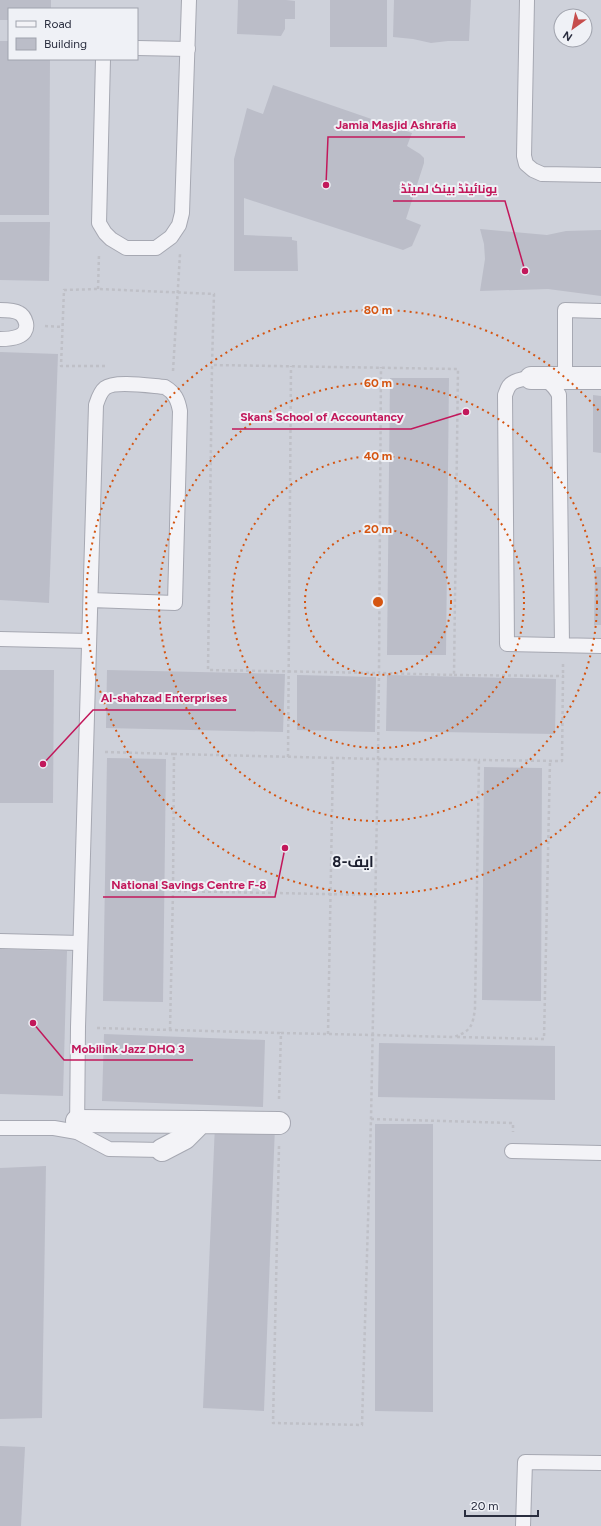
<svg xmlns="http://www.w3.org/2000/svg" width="601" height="1526" viewBox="0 0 601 1526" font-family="Figtree,Cairo,sans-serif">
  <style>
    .built { fill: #ced1da; fill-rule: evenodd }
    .building { fill: #bbbdc8 }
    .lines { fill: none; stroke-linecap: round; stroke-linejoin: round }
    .lane-casing { stroke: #a6a8b2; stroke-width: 16 }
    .street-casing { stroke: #a6a8b2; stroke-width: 24 }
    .path { stroke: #bfc0c7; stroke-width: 2.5; stroke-dasharray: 3 3; stroke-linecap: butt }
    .lane { stroke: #f3f3f7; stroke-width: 14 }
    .street { stroke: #f3f3f7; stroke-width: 22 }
    .ring { fill: none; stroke: #d55511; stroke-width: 2; stroke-dasharray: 2 4 }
    .labels { text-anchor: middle; stroke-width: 4; stroke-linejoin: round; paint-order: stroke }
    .district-label { font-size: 15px; font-weight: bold; fill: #1c1f2f; stroke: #eff1f6 }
    .centre { fill: #d55511; stroke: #eff1f6; stroke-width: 2 }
    .ring-label { font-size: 12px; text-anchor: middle; font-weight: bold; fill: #d55511; stroke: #eff1f6; stroke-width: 4; stroke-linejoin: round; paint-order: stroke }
    .leader { fill: none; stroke: #c2185b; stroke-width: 1.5 }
    .callout-dot { fill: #c2185b; stroke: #eff1f6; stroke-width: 1.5 }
    .callout-label { font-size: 12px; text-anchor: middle; font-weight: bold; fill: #c2185b; stroke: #eff1f6; stroke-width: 4; stroke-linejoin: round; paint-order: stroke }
  </style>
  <rect width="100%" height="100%" fill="#e0e2e8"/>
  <!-- built -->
  <path class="built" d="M0,0H601V1526H0ZM9,9H137V59H9ZM561,16H585V40H561Z"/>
  <!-- building -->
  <g class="building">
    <path d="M0,0H51V9H9V20H0Z"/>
    <path d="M238,0H286L295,1V19H285V29L281,36L237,34Z"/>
    <rect x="330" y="0" width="57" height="47"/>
    <path d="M394,0H471L469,41H448L431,43L413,39L393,37Z"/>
    <path d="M0,41H9V59H50L49,215H0Z"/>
    <path d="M273,85L412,133L407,146L420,154L424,158V163L406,219L421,225L412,246L403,250L397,248L244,198V235L292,237V240L297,241L298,271H234V159L247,108L263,114Z"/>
    <path d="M0,222H50L49,281L0,280Z"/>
    <path d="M480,229L547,235L566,231L601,230V296L548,289L480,291L485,259L484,244Z"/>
    <path d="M0,352L58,354L49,603L0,600Z"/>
    <path d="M390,378H449L446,655H387Z"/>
    <path d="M593,395L601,396V453L593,452Z"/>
    <path d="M595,567H601V625H594Z"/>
    <path d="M0,670H54L53,803H0Z"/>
    <path d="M107,670L285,674L283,732L106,728Z"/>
    <path d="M297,675L376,677L375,732L297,730Z"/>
    <path d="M387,675L556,679L555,734L386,731Z"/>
    <path d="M107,758L166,759L163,1002L103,1001Z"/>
    <path d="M484,767L542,768L541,1001L482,1000Z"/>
    <path d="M0,949L67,951L63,1096L0,1094Z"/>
    <path d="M104,1034L265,1040L263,1107L102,1101Z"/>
    <path d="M379,1043L555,1046V1100L378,1097Z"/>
    <path d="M215,1124L275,1126L264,1411L203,1408Z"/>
    <path d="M375,1124H433V1412L375,1411Z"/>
    <path d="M46,1166L42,1418L0,1419V1168Z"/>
    <path d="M0,1446L25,1447L21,1526H0Z"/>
  </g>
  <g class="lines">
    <!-- lane casing -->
    <g class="lane-casing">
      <g id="lane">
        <path d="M527,0L524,156L526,164L533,170L542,174L601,175"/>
        <path d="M137,48L188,49"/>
        <path d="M103,59L99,223L105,233L111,239L126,248H156L171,237L179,225L182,213L189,0"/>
        <path d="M0,310C6,310 14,310 19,313C23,315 25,319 26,323C29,338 10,339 0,339"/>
        <path d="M565,377V310L601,311"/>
        <path d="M0,639L89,641"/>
        <path d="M562,645L559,395C556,389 553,385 547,381C538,376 515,378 509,386C507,389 506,393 505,395L507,644L601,646"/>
        <path d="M0,941L80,943"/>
        <path d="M0,1128H54L77,1132L109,1149L162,1150"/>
        <path d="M77,1132L78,1027L96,405C98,399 100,392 105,388C115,380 151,386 165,387C175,393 178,400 180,411L175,603L91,600"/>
        <path d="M512,1151L601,1153"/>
        <path d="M523,1526L525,1462L601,1463"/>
      </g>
    </g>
    <!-- street casing -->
    <g class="street-casing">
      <g id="street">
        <path d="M531,378H601"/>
        <path d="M77,1121L201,1122"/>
        <path d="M162,1150L185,1138L201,1122L279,1123"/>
      </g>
    </g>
    <!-- path -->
    <g class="path">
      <path d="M98,289L99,254"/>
      <path d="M45,326L63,327"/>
      <path d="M105,366H61L64,290L98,289L214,294L212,365"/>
      <path d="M173,371L180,254"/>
      <path d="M563,664V676"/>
      <path d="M454,675L563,676L562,761L479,760"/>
      <path d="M105,752L174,754L173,891"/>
      <path d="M174,754L378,759L379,673L208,670L212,365L458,369L454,675L379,673L381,367"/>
      <path d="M288,757L291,366"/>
      <path d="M97,1028L281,1033"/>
      <path d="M170,1030L173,891L376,895"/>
      <path d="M328,1034L333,758"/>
      <path d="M457,1037L544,1039L550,761"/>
      <path d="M279,1099L281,1033L373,1035"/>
      <path d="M371,1119L513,1123V1132"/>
      <path d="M279,1146L273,1423L362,1425L371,1119L378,759L479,760L475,1008C473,1025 471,1032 453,1037L373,1035"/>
    </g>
    <!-- lane -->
    <use href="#lane" class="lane"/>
    <!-- street -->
    <use href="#street" class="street"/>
  </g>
  <!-- distance rings -->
  <g class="ring">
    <circle cx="378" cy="602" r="73"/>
    <circle cx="378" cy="602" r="146"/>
    <circle cx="378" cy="602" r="219"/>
    <path d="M600 792A292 292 0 1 1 600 412"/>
  </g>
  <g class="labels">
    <!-- district labels -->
    <g class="district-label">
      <text x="353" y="867">ایف-8</text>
    </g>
  </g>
  <circle cx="378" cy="602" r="6" class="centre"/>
  <g class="ring-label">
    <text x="378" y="314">80 m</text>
    <text x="378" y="387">60 m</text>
    <text x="378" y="460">40 m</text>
    <text x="378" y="533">20 m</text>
  </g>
  <!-- callouts -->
  <path class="leader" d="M326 185L328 137H465M525 271L505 201H393M466 412L411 429H232M43 764L93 710H236M285 848L275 897H103M33 1023L64 1060H193"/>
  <g class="callout-dot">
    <circle cx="326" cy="185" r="4"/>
    <circle cx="525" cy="271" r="4"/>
    <circle cx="466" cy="412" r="4"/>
    <circle cx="43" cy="764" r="4"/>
    <circle cx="285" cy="848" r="4"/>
    <circle cx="33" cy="1023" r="4"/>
  </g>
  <g class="callout-label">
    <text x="396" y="129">Jamia Masjid Ashrafia</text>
    <text x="449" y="193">یونائیٹڈ بینک لمیٹڈ</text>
    <text x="322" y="421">Skans School of Accountancy</text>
    <text x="164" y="702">Al-shahzad Enterprises</text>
    <text x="189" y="889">National Savings Centre F-8</text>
    <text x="128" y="1053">Mobilink Jazz DHQ 3</text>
  </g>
  <!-- legend -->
  <rect x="8" y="8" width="130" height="52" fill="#eff1f6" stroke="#a0a3ad"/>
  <rect x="16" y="21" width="20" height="6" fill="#f3f3f7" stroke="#a0a3ad"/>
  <text x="44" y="28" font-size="12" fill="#2a2e3f">Road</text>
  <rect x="16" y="38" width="20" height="12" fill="#bbbdc8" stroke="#a0a3ad"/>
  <text x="44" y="48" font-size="12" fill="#2a2e3f">Building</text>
  <!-- north arrow -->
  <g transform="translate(573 28) rotate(213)"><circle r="19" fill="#eff1f6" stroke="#a0a3ad"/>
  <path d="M0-3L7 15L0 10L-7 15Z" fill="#c64d4c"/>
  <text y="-6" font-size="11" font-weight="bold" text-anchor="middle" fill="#2a2e3f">N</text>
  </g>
  <!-- scale -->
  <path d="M465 1510v6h73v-6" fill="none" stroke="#2a2e3f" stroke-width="2"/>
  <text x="471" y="1510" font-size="12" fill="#2a2e3f" stroke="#eff1f6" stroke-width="3" paint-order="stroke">20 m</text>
</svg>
